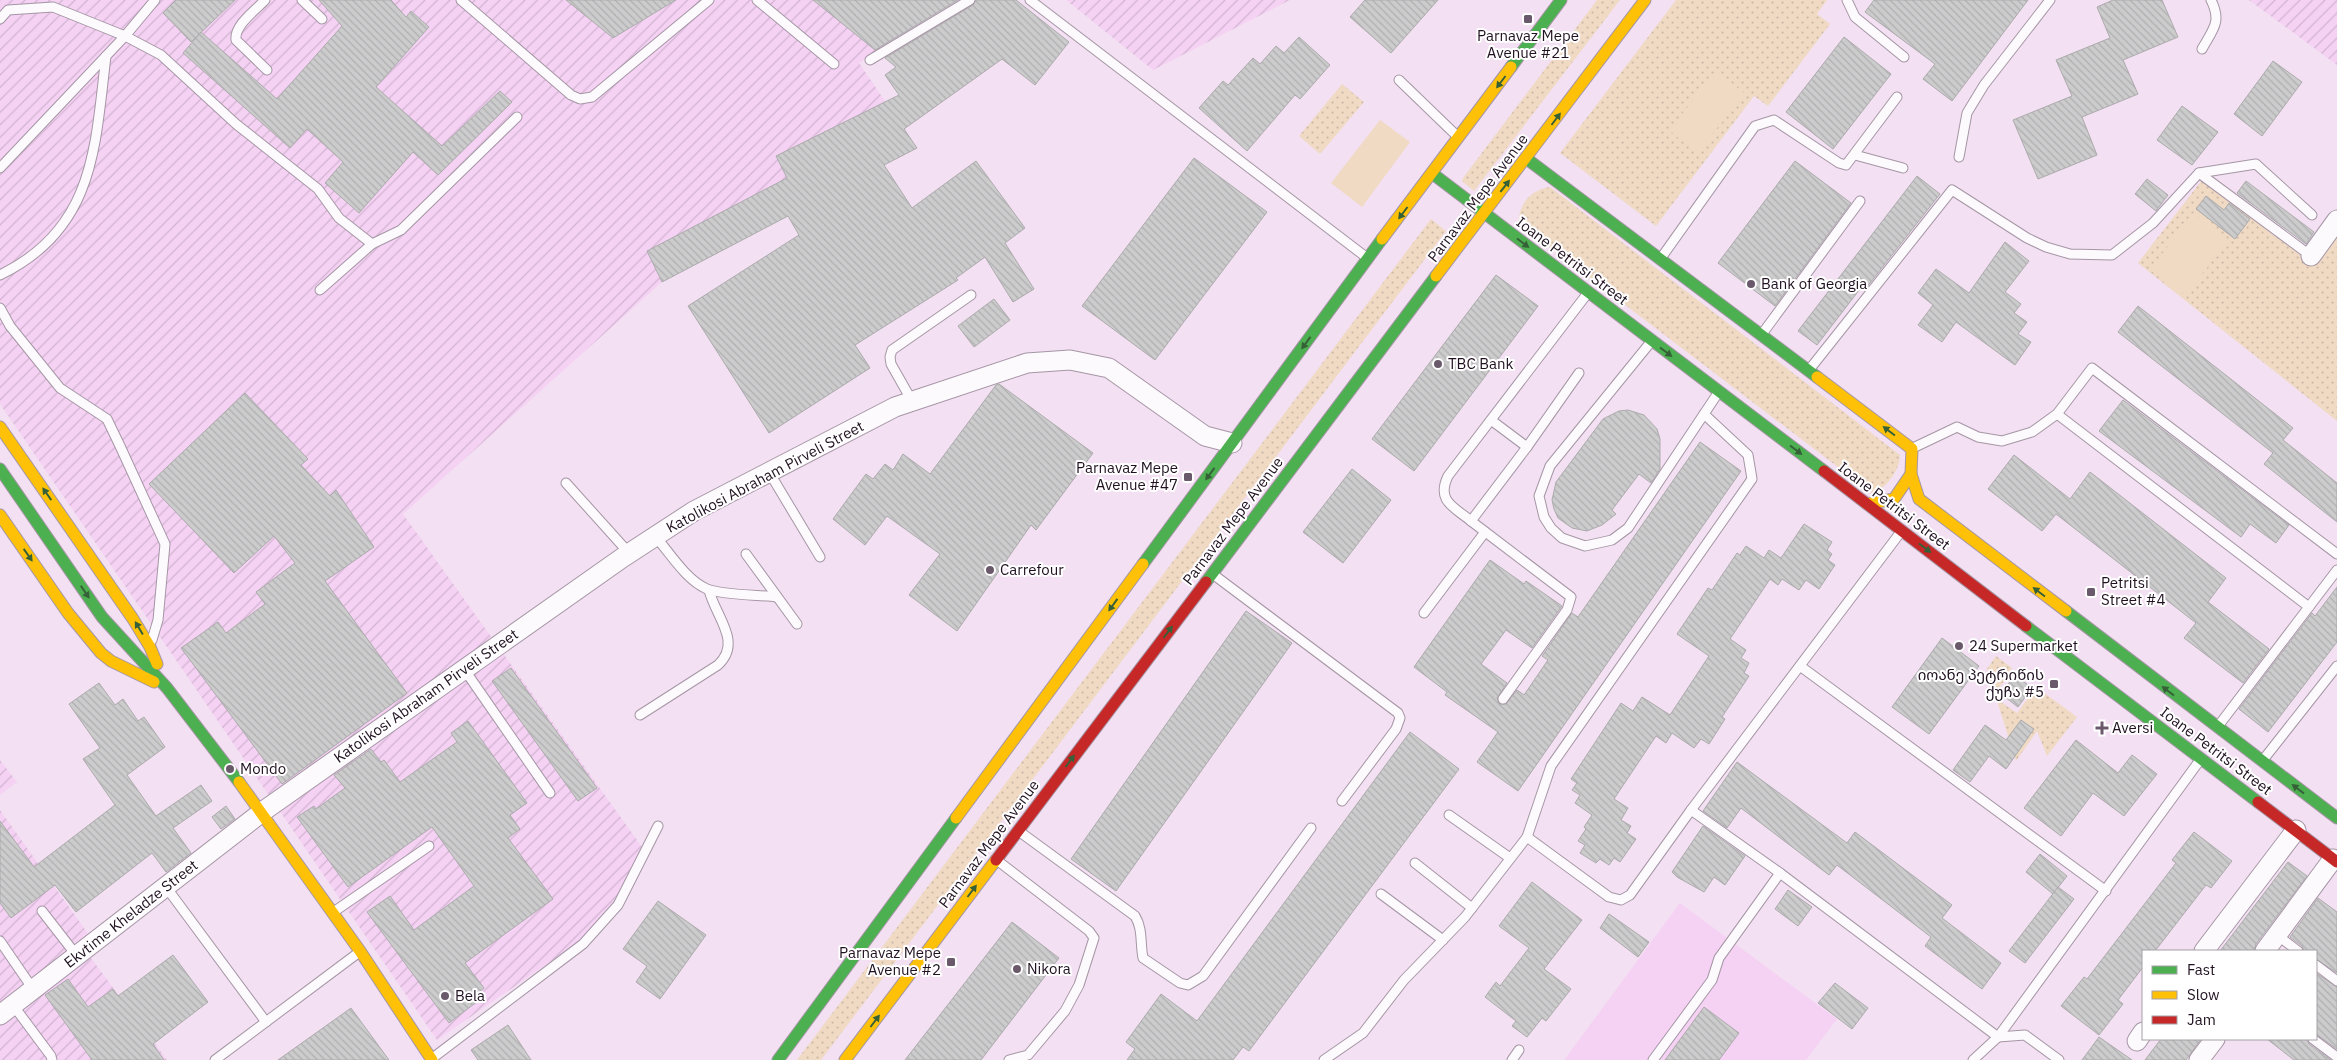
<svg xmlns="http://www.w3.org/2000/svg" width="2337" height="1060" viewBox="0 0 2337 1060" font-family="'IBM Plex Sans','Noto Sans Georgian',sans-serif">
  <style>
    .built { fill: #f5d2f4 }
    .industrial { fill: url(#industrial-furrows) }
    .grass { fill: url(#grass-dots) }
    .pitch { fill: #f0dac4 }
    .building { fill: url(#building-back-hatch); stroke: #acabac }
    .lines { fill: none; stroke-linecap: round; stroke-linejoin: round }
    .lane-casing { stroke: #a596a5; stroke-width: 11 }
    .street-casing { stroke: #a596a5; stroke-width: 21 }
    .fast-casing { stroke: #a596a5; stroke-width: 13 }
    .slow-casing { stroke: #a596a5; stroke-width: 13 }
    .jam-casing { stroke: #a596a5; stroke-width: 13 }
    .lane { stroke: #fdfafd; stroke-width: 9 }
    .street { stroke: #fdfafd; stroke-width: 19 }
    .fast { stroke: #4caf50; stroke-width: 11 }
    .slow { stroke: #ffc107; stroke-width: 11 }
    .jam { stroke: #c62828; stroke-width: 11 }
    .oneway { fill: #366038 }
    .poi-dot { fill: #6a596a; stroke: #fff; stroke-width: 2 }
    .labels { text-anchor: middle; stroke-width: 4; stroke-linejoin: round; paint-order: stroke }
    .poi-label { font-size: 15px; fill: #201120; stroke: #fff; text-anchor: start }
    .street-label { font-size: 15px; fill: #201120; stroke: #fff }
  </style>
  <defs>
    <pattern id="industrial-furrows" width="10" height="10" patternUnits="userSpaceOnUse" patternTransform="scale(1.25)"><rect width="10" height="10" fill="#f5d2f4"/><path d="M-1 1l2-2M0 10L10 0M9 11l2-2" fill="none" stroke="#d2b3d1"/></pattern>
    <pattern id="grass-dots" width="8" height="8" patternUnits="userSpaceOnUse" patternTransform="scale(1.25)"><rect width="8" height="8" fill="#f0dac4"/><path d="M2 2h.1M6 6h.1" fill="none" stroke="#cebaa8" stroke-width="1.8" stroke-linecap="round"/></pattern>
    <pattern id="building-back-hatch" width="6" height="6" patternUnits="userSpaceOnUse" patternTransform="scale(1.25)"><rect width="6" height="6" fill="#cccccd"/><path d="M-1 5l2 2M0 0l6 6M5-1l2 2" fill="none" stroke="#afaeb0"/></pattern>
  </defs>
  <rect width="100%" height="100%" fill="#f3e0f2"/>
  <!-- built -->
  <path class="built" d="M1680,903L1837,1019L1806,1060H1564Z"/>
  <!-- industrial -->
  <g class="industrial">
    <path d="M0,0H950L859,63L917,148L662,282L403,514L642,847L602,926L437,1040L0,404Z"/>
    <path d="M1066,0H1290L1153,70Z"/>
    <path d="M2249,0H2337V65Z"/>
    <path d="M0,760L17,782L0,795Z"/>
    <path d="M0,810L89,935L79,942L167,1060H0Z"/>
  </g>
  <!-- grass -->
  <g class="grass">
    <path d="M1597,0H1620L1474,191L1462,181L1463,178Z"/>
    <path d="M1676,0H1827L1817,14L1830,24L1768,106L1754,96L1656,226L1560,153Z"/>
    <path d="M1342,84L1364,102L1320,154L1299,136Z"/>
    <path d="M2202,180L2311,263L2337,227V421L2138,263Z"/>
    <path d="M1550,187L1900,455C1900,470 1886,489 1872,493L1519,224C1518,205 1530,190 1550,187Z"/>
    <path d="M1431,219L1446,231L821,1060H797Z"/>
    <path d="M1996,656L2012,668L1998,690L2001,702L2017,713L2036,687L2077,717L2047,756L2037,731L2016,761L1987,669Z"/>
  </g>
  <!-- pitch -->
  <g class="pitch">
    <path d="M1717,71L1745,94L1697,153L1669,130Z"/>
    <path d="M1380,120L1410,142L1362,207L1331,183Z"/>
    <path d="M2193,213L2228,239L2186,296L2150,270Z"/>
  </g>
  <!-- building -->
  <g class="building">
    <path d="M176,0H235L191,42L163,13Z"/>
    <path d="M319,0H391L406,17L411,11L429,27L376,87L442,146L500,91L512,102L438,175L413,152L359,213L325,183L343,162L307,129L290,148L183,53L201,32L277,99L342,26Z"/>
    <path d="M566,0H676L613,38Z"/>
    <path d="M813,0H958L875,50Z"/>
    <path d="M976,0H1016L1069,42L1035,85L1002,59L904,129L917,148L884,165L912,208L976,161L1025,228L1005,243L1034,289L1013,302L985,257L956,278L958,280L855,345L870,368L769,433L688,306L799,235L788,216L662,282L647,251L787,178L776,156L899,95L885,75L896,67L885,58L973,5Z"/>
    <path d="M1365,0H1438L1391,53L1350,17Z"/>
    <path d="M1874,0H2028L1952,101L1923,79L1935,64L1865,12Z"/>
    <path d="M2113,0H2162L2178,37L2123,60L2138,94L2082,117L2097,155L2038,179L2013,120L2072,96L2056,60L2110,38L2097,7Z"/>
    <path d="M1299,37L1330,65L1300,99L1295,95L1247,151L1199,108L1223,81L1228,85L1253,58L1260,64L1276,46L1284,53Z"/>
    <path d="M1844,37L1891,74L1833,149L1786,112Z"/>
    <path d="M2273,61L2302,82L2262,136L2234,114Z"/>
    <path d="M2182,106L2218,132L2192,165L2157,140Z"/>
    <path d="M1194,158L1267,212L1155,360L1082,306Z"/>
    <path d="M1795,161L1851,203L1775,306L1718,263Z"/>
    <path d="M1917,176L1940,194L1866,288L1863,285L1817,345L1798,331Z"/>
    <path d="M2147,179L2168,195L2156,211L2135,194Z"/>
    <path d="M2246,181L2314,232L2306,244L2237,193Z"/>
    <path d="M2206,196L2224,210L2229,203L2250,219L2235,239L2196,209Z"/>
    <path d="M2005,242L2029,261L2005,292L2021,304L2014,313L2027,322L2018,334L2031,342L2015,365L1956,322L1942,342L1918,325L1933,305L1918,293L1936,269L1969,293Z"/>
    <path d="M1496,275L1538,306L1414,471L1372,439Z"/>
    <path d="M994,299L1010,320L974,347L958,326Z"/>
    <path d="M2138,306L2293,428L2283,440L2337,483V522L2264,464L2273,453L2118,332Z"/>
    <path d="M999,384L1093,453L1036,530L1031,525L957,631L909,595L940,554L887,516L865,545L833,519L866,474L873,479L885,464L893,470L903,454L930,474L996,385Z"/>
    <path d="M245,393L308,459L301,465L330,496L336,490L374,547L325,581L407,693L282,784L181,648L218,622L226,633L265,604L256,592L295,563L274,536L234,573L149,484Z"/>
    <path d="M2123,400L2289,525L2276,543L2250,524L2241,537L2099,431Z"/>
    <path d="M1628,410L1644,415L1657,429L1660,439V469L1651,483L1639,474L1612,510L1616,514L1602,525L1587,531L1572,528L1558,518L1554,509L1552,500L1556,482L1603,419L1619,411Z"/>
    <path d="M1700,442L1741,471L1518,791L1477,762L1498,732L1445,695L1447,692L1414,667L1490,560L1524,584L1526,581L1562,606L1532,648L1506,630L1481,664L1507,683L1497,698L1500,704H1506L1517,690L1524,695L1548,660L1542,656L1572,613L1578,617Z"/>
    <path d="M2014,455L2070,499L2090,472L2226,578L2208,602L2269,649L2243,683L2184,638L2196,623L2056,514L2042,531L1988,489Z"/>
    <path d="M1352,469L1391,500L1343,563L1303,532Z"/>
    <path d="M1804,524L1832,542L1827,550L1832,554L1828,560L1835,565L1819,589L1806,580L1799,590L1782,579L1778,585L1770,579L1730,639L1746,650L1741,658L1749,663L1744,673L1749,676L1722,717L1725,719L1709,744L1701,739L1694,748L1672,733L1666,743L1656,736L1614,799L1628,808L1621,820L1631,826L1627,833L1636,839L1620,862L1614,858L1609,865L1600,859L1596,863L1580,853L1585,845L1578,841L1586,829L1584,827L1592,815L1575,803L1580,795L1572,790L1577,783L1571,779L1621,703L1633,711L1642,697L1670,715L1709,656L1677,634L1708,588L1712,590L1737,553L1740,555L1746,546L1764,558L1769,550L1781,558Z"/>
    <path d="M2337,587V642L2268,732L2239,709L2312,613L2315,616Z"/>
    <path d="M1246,611L1292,643L1116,891L1071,859Z"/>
    <path d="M1942,638L1979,666L1929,734L1892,707Z"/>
    <path d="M511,668L597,788L578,801L492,681Z"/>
    <path d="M2015,675L2032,688L2018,707L2001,694Z"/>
    <path d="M99,683L115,705L123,699L138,721L144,717L165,747L127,775L156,816L201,785L212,801L173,828L191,853L166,872L152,853L76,912L55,885L11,918L0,903V821L34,867L115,805L83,759L100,748L69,704Z"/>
    <path d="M2021,720L2034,729L2006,769L1989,756L1970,782L1953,770L1985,725L2006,740Z"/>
    <path d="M468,721L527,803L510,815L520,829L508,838L553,899L465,963L484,988L474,996L478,1001L449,1023L367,912L390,896L414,930L474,886L432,827L348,887L297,817L314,806L316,809L345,788L334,775L371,749L381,762L384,760L400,782L457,742L451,733Z"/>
    <path d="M1410,732L1459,769L1249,1051L1243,1047L1233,1060H1127L1135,1049L1126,1042L1161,994L1197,1021Z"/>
    <path d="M2076,740L2118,773L2132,755L2157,774L2124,816L2093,793L2061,836L2024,808Z"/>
    <path d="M1737,762L1847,843L1855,832L1952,905L1942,918L2001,963L1982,989L1925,946L1931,937L1837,865L1829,875L1741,808L1727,828L1703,811Z"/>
    <path d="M226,806L235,819L221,829L212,817Z"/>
    <path d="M1703,826L1745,856L1725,885L1714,877L1704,892L1677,877L1672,872Z"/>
    <path d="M2194,832L2232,861L2211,888L2206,885L2155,951H2143V967L2118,1000L2123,1004L2099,1035L2061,1006L2084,977L2087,979L2176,863L2172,860Z"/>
    <path d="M2040,854L2067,876L2053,894L2026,872Z"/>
    <path d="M2288,862L2307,876L2256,944L2254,951H2220Z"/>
    <path d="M1532,882L1582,920L1544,969L1571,989L1546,1021L1542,1018L1527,1037L1512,1026L1516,1021L1485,997L1496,982L1500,986L1529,948L1499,926Z"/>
    <path d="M2058,887L2074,899L2025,963L2009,951Z"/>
    <path d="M1788,890L1812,907L1798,926L1775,909Z"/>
    <path d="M2318,898L2337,912V973L2316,959V951H2304L2302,946L2290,937Z"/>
    <path d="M658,901L706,935L660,999L636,982L647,966L623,949Z"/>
    <path d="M1609,914L1649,942L1638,957L1600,928Z"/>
    <path d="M1012,922L1059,958L981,1060H905Z"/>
    <path d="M173,955L208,1002L153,1044L164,1060H92L45,995L68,979L88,1007L113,989L118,996Z"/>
    <path d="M2316,973L2337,987V1049L2316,1034Z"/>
    <path d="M1835,983L1868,1008L1852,1029L1818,1003Z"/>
    <path d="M1704,1007L1739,1033L1719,1060H1665Z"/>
    <path d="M351,1008L389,1060H278Z"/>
    <path d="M508,1025L531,1060H478L471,1050Z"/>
    <path d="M2099,1037L2132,1060H2082Z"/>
    <path d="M2161,1039H2201L2186,1060H2145Z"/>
    <path d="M2267,1039H2307L2309,1044L2331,1060H2294Z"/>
  </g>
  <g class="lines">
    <!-- lane casing -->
    <g class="lane-casing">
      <g id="lane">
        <path d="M265,0C256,10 234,25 236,40L267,70"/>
        <path d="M302,0L322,19"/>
        <path d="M461,0L571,95L580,99L592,97L709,0"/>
        <path d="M757,0L834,64"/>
        <path d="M1030,0L1366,257"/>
        <path d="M1847,0L1855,17L1904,57"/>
        <path d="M0,19L8,10L53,7L125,36L161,55L236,124L318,189L339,218L372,244"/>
        <path d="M2202,49C2213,29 2222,22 2211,0"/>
        <path d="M870,60L970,0"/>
        <path d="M1399,80L1457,136"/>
        <path d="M1855,155L1903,168"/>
        <path d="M1959,157L1967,113L1984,85L2050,0"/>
        <path d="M0,168L125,36L155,0"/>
        <path d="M2199,173L2311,256"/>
        <path d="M1661,258L1755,126L1774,120L1839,163L1846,165L1897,97"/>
        <path d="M0,275C95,229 95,147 106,56"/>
        <path d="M320,290L372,244L401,230L517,117"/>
        <path d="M0,308L10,326L60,388L107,419L120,446L165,544L158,620L152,640"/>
        <path d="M1762,334L1860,201"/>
        <path d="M1650,343L1550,466L1539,496L1544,517L1551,528L1562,538L1585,546L1612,540L1628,528L1718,393"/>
        <path d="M1809,370L1952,190L2027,238L2046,247L2070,254L2112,255L2153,223L2199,173L2256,164L2312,215"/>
        <path d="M912,401L891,364L890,357L892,350L971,295"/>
        <path d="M2057,414L2309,607"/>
        <path d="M1491,420L1527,447L1471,521L1571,597L1567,610L1503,699"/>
        <path d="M1527,447L1579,373"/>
        <path d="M1915,447L1957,427L1978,437L2002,441L2032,432L2057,414L2092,368L2337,554"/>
        <path d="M769,472L820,557"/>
        <path d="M566,483L629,553"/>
        <path d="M1471,521C1454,507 1436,501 1448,476L1587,294"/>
        <path d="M655,536C670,553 686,580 707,589C722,595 760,595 777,597"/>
        <path d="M746,554L797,624"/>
        <path d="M1214,575L1398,713L1400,718L1396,729L1342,801"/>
        <path d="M1424,613L1485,532"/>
        <path d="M1800,666L2106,891"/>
        <path d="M464,669L550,793"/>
        <path d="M640,715L718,665C743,642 715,616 709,590"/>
        <path d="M2219,725L2337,570"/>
        <path d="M2263,760L2337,666"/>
        <path d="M1691,810L1780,873L1998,1037L2025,1035L2059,1060"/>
        <path d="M1449,815L1510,858"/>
        <path d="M1020,832L1135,916C1143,929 1140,943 1143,958L1180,983L1188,985L1203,976L1311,828"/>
        <path d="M1527,837L1551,766L1752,479L1748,455L1704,414"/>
        <path d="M998,861L1089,931L1094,938L1079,985L1065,1011L1028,1055L1009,1060"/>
        <path d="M1415,863L1472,908"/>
        <path d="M166,887L266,1022"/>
        <path d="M1381,894L1443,940"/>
        <path d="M42,911L77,956"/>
        <path d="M335,911L429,846"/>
        <path d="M2277,935L2298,951"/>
        <path d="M0,941L33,989"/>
        <path d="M2316,965L2337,981"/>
        <path d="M13,1005L51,1056L52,1060"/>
        <path d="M2313,1039L2337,1057"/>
        <path d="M434,1057L583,944L618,905L658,826"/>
        <path d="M215,1060L358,953"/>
        <path d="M1324,1060L1363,1033L1404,980L1465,917L1527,837L1609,897L1621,900L1630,895L1691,810L1900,533"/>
        <path d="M1512,1060L1519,1050"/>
        <path d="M1653,1060L1712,980L1719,958L1780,873"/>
        <path d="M1973,1060L1998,1037L2200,760"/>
      </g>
    </g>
    <!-- street casing -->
    <g class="street-casing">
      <g id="street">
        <path d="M2311,256L2337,220"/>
        <path d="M2204,951L2296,830"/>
        <path d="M2265,951L2333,859"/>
        <path d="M0,1015L262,812L622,558L694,511L895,407L1027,363L1070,360L1109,368L1205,436L1232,443"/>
        <path d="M2137,1041L2143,1032"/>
        <path d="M2199,1060L2215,1039"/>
      </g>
    </g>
    <!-- fast casing -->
    <g class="fast-casing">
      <g id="fast">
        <path d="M1511,67L1561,0"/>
        <path d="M1527,159L1817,377"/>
        <path d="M1433,174L1824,471"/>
        <path d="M0,469L102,617L167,688L239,782"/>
        <path d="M1143,564L1382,239"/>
        <path d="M1206,582L1436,276"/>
        <path d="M2066,611L2337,818"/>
        <path d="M2026,626L2258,802"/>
        <path d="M778,1060L956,818"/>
      </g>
    </g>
    <!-- slow casing -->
    <g class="slow-casing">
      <g id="slow">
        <path d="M1382,239L1511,67"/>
        <path d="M1436,276L1645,0"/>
        <path d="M1817,377L1912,449L1911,474L1919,499L2066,611"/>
        <path d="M0,427L133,619L150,647L157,664"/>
        <path d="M1867,504L1894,499L1911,474"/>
        <path d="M0,515L68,613L101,653L111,661L154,682"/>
        <path d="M239,782L360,951L432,1060"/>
        <path d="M956,818L1143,564"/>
        <path d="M845,1060L996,860"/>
      </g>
    </g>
    <!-- jam casing -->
    <g class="jam-casing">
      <g id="jam">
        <path d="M1824,471L2026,626"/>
        <path d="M2258,802L2337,862"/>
        <path d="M996,860L1206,582"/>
      </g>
    </g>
    <!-- lane -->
    <use href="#lane" class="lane"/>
    <!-- street -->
    <use href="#street" class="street"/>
    <!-- fast -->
    <use href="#fast" class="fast"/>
    <!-- slow -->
    <use href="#slow" class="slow"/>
    <!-- jam -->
    <use href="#jam" class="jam"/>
  </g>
  <!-- one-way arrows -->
  <defs><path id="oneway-solid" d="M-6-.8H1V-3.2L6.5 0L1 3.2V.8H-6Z" transform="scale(1.25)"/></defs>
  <g class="oneway">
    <use href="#oneway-solid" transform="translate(1501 82) rotate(127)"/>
    <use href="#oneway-solid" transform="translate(1556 119) rotate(-53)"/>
    <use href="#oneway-solid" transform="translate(1505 186) rotate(-52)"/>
    <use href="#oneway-solid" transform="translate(1403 213) rotate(127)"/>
    <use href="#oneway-solid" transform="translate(1523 243) rotate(37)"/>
    <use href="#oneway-solid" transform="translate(1306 343) rotate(126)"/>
    <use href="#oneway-solid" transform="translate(1666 352) rotate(37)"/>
    <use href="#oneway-solid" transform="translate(1889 431) rotate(-143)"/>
    <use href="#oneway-solid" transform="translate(1796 450) rotate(37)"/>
    <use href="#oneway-solid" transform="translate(1210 474) rotate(126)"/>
    <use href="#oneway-solid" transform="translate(47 494) rotate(-125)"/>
    <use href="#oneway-solid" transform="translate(1925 548) rotate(37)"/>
    <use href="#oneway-solid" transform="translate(28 555) rotate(55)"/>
    <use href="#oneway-solid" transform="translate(85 592) rotate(56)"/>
    <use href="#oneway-solid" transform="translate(2039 592) rotate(-143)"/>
    <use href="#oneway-solid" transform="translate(1113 605) rotate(126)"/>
    <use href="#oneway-solid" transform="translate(139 628) rotate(-121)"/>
    <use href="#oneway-solid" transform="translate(1168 632) rotate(-53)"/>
    <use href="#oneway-solid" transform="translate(2168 691) rotate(-143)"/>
    <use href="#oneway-solid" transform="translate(1070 761) rotate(-53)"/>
    <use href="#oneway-solid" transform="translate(2298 789) rotate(-143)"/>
    <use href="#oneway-solid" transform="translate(972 891) rotate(-53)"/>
    <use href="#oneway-solid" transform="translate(875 1021) rotate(-53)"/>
  </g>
  <!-- markers -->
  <g class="poi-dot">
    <rect x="1523" y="14" width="10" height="10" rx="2.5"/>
    <circle cx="1751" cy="284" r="5"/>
    <circle cx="1438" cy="364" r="5"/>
    <rect x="1183" y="472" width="10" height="10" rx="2.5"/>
    <circle cx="990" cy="570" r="5"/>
    <rect x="2086" y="587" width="10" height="10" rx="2.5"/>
    <circle cx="1959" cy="646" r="5"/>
    <rect x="2049" y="679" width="10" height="10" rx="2.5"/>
    <path d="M2099.5 720.5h5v5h5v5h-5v5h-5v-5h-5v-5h5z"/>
    <circle cx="230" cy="769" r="5"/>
    <rect x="946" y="957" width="10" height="10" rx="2.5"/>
    <circle cx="1017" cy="969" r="5"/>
    <circle cx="445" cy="996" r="5"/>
  </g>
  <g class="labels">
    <!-- poi labels -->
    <g class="poi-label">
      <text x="1528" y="41" text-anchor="middle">Parnavaz Mepe<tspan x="1528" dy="17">Avenue #21</tspan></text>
      <text x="1761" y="289">Bank of Georgia</text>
      <text x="1448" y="369">TBC Bank</text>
      <text x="1178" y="473" text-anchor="end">Parnavaz Mepe<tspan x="1178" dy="17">Avenue #47</tspan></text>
      <text x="1000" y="575">Carrefour</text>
      <text x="2101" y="588">Petritsi<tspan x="2101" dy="17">Street #4</tspan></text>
      <text x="1969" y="651">24 Supermarket</text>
      <text x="2044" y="680" text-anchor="end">იოანე პეტრიწის<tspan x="2044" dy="17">ქუჩა #5</tspan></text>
      <text x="2112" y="733">Aversi</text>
      <text x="240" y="774">Mondo</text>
      <text x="941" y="958" text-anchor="end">Parnavaz Mepe<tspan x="941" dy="17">Avenue #2</tspan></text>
      <text x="1027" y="974">Nikora</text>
      <text x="455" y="1001">Bela</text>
    </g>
    <!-- street labels -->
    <g class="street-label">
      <text transform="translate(1478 198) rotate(-53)" y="5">Parnavaz Mepe Avenue</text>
      <text transform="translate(1572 261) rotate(37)" y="5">Ioane Petritsi Street</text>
      <text transform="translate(765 477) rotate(-28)" y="5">Katolikosi Abraham Pirveli Street</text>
      <text transform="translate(1894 506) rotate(37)" y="5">Ioane Petritsi Street</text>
      <text transform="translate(1233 521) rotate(-53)" y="5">Parnavaz Mepe Avenue</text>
      <text transform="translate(426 696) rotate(-35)" y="5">Katolikosi Abraham Pirveli Street</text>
      <text transform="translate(2216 751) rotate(37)" y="5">Ioane Petritsi Street</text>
      <text transform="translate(989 844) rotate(-53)" y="5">Parnavaz Mepe Avenue</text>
      <text transform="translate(131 914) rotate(-38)" y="5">Ekvtime Kheladze Street</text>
    </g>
  </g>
  <!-- legend -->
  <rect x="2142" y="950" width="175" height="90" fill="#ffffff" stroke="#a6a0a6"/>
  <rect x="2152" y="966" width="25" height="8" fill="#4caf50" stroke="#a6a0a6"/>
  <text x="2187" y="975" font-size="15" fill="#201120">Fast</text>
  <rect x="2152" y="991" width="25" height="8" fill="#ffc107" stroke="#a6a0a6"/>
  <text x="2187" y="1000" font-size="15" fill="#201120">Slow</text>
  <rect x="2152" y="1016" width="25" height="8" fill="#c62828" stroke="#a6a0a6"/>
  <text x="2187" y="1025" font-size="15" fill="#201120">Jam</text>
</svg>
